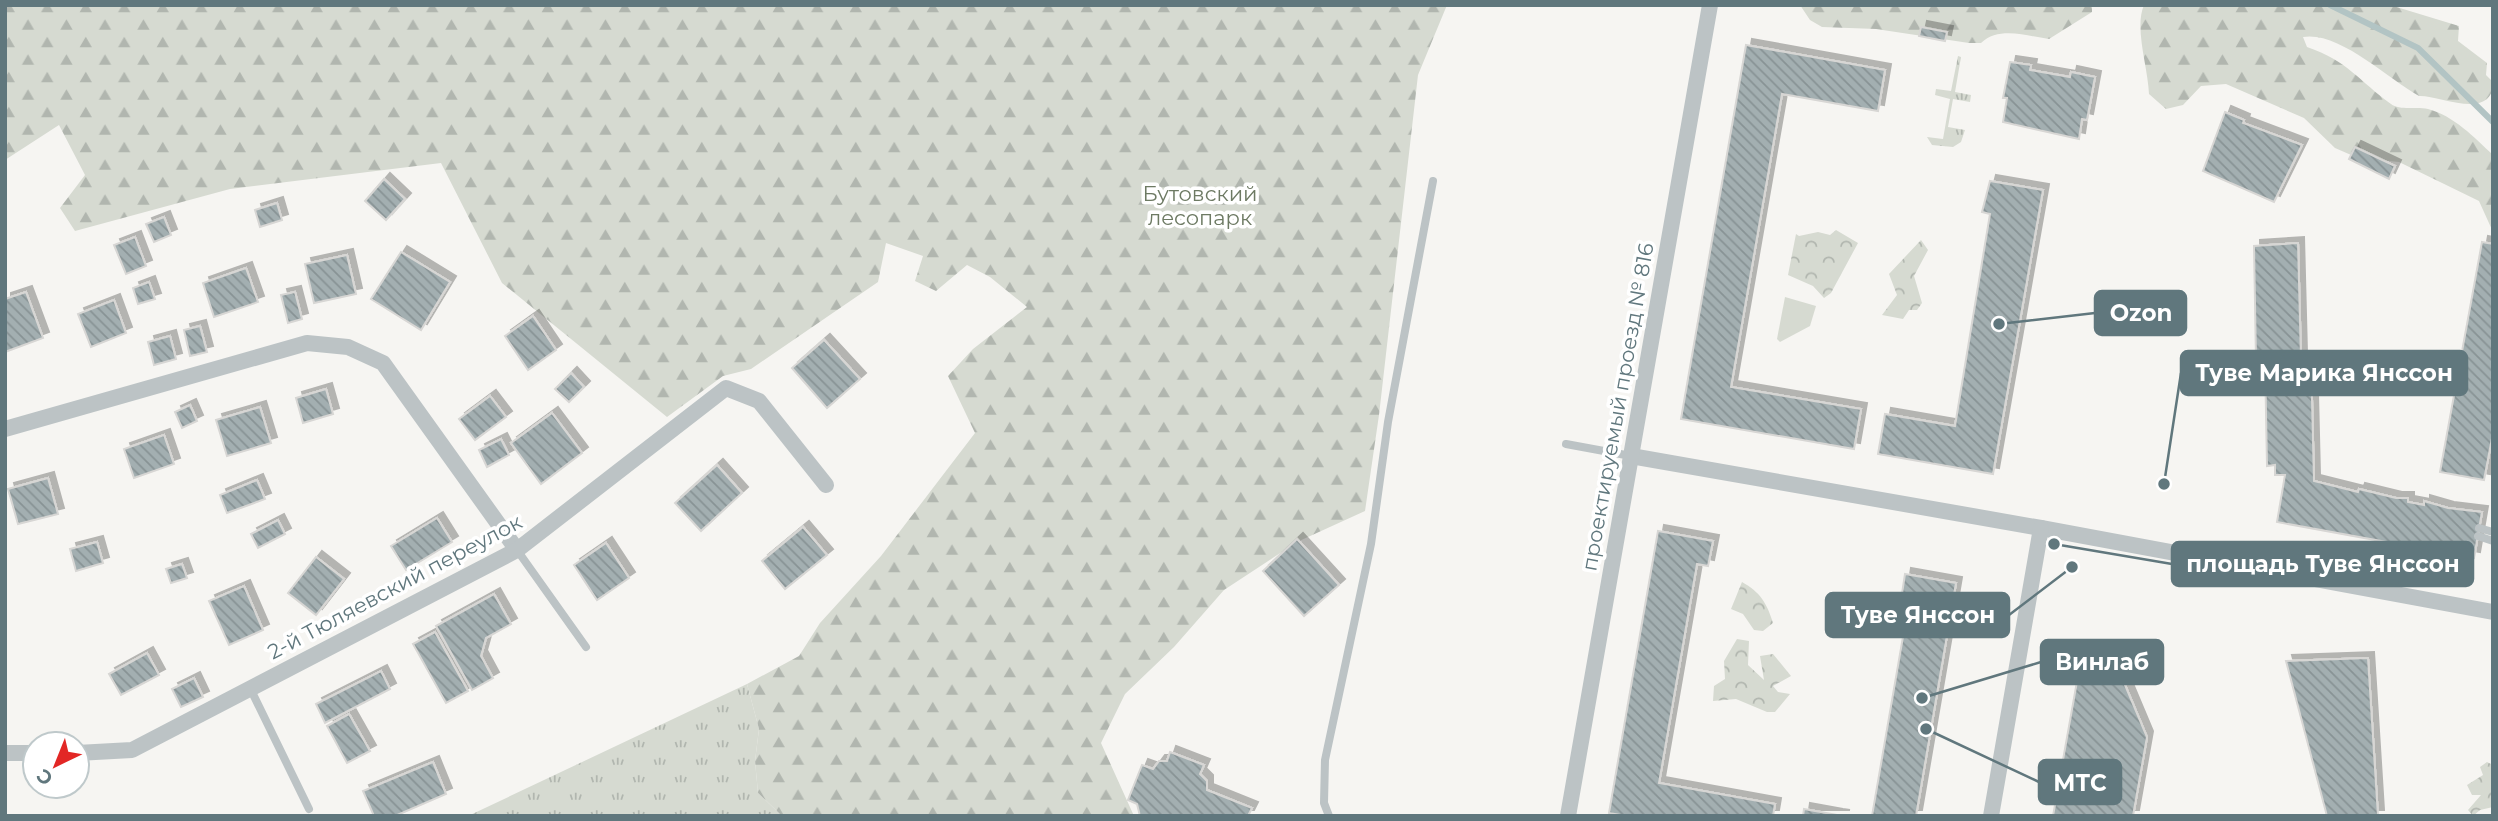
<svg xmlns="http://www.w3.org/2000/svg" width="2498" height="821" viewBox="0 0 2498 821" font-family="Montserrat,sans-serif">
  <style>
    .grass { fill: url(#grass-tufts) }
    .forest { fill: url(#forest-firs) }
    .park { fill: url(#park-crowns) }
    .pitch { fill: #d6dad1 }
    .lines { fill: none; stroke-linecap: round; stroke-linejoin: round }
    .stream { stroke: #b2c4c4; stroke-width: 6 }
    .building { fill: url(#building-back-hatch); stroke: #d7d6d4; stroke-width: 2; filter: url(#shadow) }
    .lane { stroke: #bcc3c5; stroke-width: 8 }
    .street { stroke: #bcc3c5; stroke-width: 16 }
    .labels { text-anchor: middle; stroke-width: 7; stroke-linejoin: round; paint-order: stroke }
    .park-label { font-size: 21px; fill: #6d7a63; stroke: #fff }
    .street-label { font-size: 21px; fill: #60777d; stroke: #fff }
    .leader { fill: none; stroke: #60777d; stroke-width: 2.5 }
    .callout-dot { fill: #60777d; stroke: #fff; stroke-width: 2.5 }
    .callout { fill: #60777d; stroke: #60777d; stroke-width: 2.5 }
    .callout-label { font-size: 23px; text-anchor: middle; font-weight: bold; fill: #fff }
  </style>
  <defs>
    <pattern id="grass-tufts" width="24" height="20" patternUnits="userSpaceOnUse" patternTransform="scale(1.75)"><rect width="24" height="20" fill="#d6dad1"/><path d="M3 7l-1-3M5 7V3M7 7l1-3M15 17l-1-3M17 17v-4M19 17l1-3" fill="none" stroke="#b1b6af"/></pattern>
    <pattern id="forest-firs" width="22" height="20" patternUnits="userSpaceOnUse" patternTransform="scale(1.75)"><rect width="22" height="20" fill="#d6dad1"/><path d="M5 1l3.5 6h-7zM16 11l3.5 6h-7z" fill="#b1b6af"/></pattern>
    <pattern id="park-crowns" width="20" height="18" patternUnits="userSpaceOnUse" patternTransform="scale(1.75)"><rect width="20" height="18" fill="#d6dad1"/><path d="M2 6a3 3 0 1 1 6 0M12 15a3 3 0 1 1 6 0" fill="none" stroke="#b1b6af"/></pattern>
    <pattern id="building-back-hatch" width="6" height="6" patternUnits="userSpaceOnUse" patternTransform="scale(1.75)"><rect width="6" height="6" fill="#a3afb1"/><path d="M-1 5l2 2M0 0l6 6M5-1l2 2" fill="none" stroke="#889395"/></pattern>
    <filter id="shadow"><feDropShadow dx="6" dy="-6" stdDeviation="0" flood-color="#0004"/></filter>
  </defs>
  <rect width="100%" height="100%" fill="#f6f5f2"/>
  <!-- grass -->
  <g class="grass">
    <path d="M1958,56L1961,57L1955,92L1971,95L1970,102L1953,99L1948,127L1965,130L1961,142L1953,147L1932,145L1927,137L1943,139L1950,99L1935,95L1936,89L1951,91Z"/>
    <path d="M747,684L759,729L755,761L758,793L782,816H468Z"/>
  </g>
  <!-- forest -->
  <g class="forest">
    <path d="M5,5H1447L1418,75L1379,415L1365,511L1297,542L1224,590L1174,647L1125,694L1101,743L1134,816H782L758,793L755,761L759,729L747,684L799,656L820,623L881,556L975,433L948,376L973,349L1027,307L990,277L967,265L936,291L915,281L923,256L886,243L878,282L751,369L723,376L667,417L502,283L441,163L230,189L75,231L60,208L85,175L59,125L5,160Z"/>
    <path d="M1800,5H2092V12L2049,39C2027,36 1999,26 1981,43H1969L1876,29L1822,27L1810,20Z"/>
    <path d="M2144,5H2390L2459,26L2458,41L2487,63L2486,75L2493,82C2493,122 2439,95 2419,96C2387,78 2339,31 2303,37L2307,47C2348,61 2359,81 2391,104C2400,111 2417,106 2428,109C2454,116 2474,137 2493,155V232L2479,201L2399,162L2358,158L2335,148L2304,118L2226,84L2201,86L2183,105L2166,109L2149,94C2148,67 2134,28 2144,5Z"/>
  </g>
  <!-- park -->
  <g class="park">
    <path d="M1836,230L1858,243L1831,293L1824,298L1813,286L1788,275L1796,234L1799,236L1818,232L1830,235Z"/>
    <path d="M1921,240L1928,250L1914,276L1922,303L1917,310H1909L1903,319L1882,315L1897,295L1889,274Z"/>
    <path d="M1742,582C1760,592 1767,603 1773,623L1763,631L1754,630L1743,614L1731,609Z"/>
    <path d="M1737,639L1749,641L1748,665L1764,680L1760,656L1773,654L1791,676L1773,686L1778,692L1790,694L1775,712H1767L1736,699L1713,701L1714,686L1725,679L1724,661Z"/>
    <path d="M2487,762L2493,765V807L2480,810L2473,816L2468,810L2481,795H2472L2467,785L2483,775L2480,767Z"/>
  </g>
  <!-- pitch -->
  <path class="pitch" d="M1785,297L1816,306L1810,326L1780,342L1777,339Z"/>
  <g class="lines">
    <!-- stream -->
    <path class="stream" d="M2330,5L2418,48L2493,122"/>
  </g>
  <!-- building -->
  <g class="building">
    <path d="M1921,27L1947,32L1945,41L1919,36Z"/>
    <path d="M1746,45L1885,70L1878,111L1782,94L1731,387L1861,409L1854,449L1681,419Z"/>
    <path d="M2010,62L2031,65L2030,70L2070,77L2071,72L2095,77L2087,120L2082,119L2079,139L2003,122L2007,98H2003Z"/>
    <path d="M2225,112L2244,120L2243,123L2302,145L2274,202L2203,171Z"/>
    <path d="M2355,147L2395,166L2389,179L2349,159Z"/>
    <path d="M384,179L405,199L386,220L365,201Z"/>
    <path d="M1990,181L2043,190L1993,474L1878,454L1885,414L1955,426L1990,214L1982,212Z"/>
    <path d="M277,203L282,220L260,227L255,210Z"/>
    <path d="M164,217L171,235L154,242L146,224Z"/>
    <path d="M135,237L146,266L126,274L114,245Z"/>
    <path d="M2482,242L2493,244V433L2484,480L2440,472Z"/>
    <path d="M2298,243L2301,359H2311L2314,481L2358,492L2359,489L2396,498H2408V502L2424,505V501L2448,508L2482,512L2474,558L2277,522L2285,475H2275V465L2267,466L2265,360H2256L2254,246Z"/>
    <path d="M401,252L450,282L421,330L371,299Z"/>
    <path d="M347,255L356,294L314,303L305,264Z"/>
    <path d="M246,268L258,302L214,317L203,283Z"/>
    <path d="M149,282L155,299L138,304L133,288Z"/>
    <path d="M26,292L43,338L5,352V299Z"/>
    <path d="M295,292L302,319L288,323L281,295Z"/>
    <path d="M114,300L126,333L91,347L78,314Z"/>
    <path d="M533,316L556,350L528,370L505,336Z"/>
    <path d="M200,326L207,352L190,356L184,330Z"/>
    <path d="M170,336L176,359L154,365L148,342Z"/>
    <path d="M824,340L860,379L827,408L792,368Z"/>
    <path d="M571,373L584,387L569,402L555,389Z"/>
    <path d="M326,389L333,414L303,423L296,398Z"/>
    <path d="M490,396L506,417L475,440L459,419Z"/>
    <path d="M190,405L197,421L182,428L175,412Z"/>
    <path d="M260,407L271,443L227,456L216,420Z"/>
    <path d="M552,413L582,453L541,484L511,443Z"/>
    <path d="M164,435L174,464L134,478L124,449Z"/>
    <path d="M501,439L509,455L487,467L479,450Z"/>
    <path d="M717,465L742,493L701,531L675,503Z"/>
    <path d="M48,478L58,514L18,524L8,489Z"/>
    <path d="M257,480L265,499L227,513L220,495Z"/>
    <path d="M437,518L452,542L406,570L391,546Z"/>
    <path d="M278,520L285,534L258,548L251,534Z"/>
    <path d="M803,527L827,555L785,589L762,561Z"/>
    <path d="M1658,531L1713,541L1708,566L1697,564L1659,783L1775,804L1773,816H1626L1609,813Z"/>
    <path d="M1297,539L1339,585L1304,616L1263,571Z"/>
    <path d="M97,542L103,563L76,571L70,549Z"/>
    <path d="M606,543L629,578L597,600L574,565Z"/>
    <path d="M316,557L344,579L316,615L288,593Z"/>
    <path d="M182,564L187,578L171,583L166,569Z"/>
    <path d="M1905,574L1956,583L1916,816H1872L1909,602L1901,600Z"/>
    <path d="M244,586L263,630L229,645L209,601Z"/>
    <path d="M494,594L511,624L486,638L481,656L493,678L472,690L436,626Z"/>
    <path d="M435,632L468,691L446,703L413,644Z"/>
    <path d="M147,653L159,675L121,695L109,674Z"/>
    <path d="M2368,658L2378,816H2327L2286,661Z"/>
    <path d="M2081,659L2117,666L2147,737L2133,816H2053Z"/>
    <path d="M381,671L390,689L325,723L316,704Z"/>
    <path d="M194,678L203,697L181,707L172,689Z"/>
    <path d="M349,714L370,751L347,763L327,726Z"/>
    <path d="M1170,752L1204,765L1200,774L1207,781V790L1252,808L1248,816H1140L1137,804L1128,800L1142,765L1153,769L1159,761H1167Z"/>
    <path d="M433,762L446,794L395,816H374L363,791Z"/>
    <path d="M1804,809L1837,815L1844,816H1803Z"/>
  </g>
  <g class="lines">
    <!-- lane -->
    <g class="lane">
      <path d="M1566,444L1631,456"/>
      <path d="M2479,528L2493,532"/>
      <path d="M2478,536L2493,541"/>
      <path d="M517,550L586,647"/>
      <path d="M250,688L309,809"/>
      <path d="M1329,816L1324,803L1325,760L1371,544L1388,422L1433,181"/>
    </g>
    <!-- street -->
    <g class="street">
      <path d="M5,429L307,343L348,347L383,363L517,550"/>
      <path d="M1631,456L2041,528L2493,612"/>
      <path d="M5,753H35"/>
      <path d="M77,753L132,750L517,550L726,388L759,401L826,485"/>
      <path d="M1568,816L1710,5"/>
      <path d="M1991,816L2041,528"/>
    </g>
  </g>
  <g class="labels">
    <!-- park labels -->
    <g class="park-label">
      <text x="1200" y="201">Бутовский<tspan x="1200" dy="24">лесопарк</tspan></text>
    </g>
    <!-- street labels -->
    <g class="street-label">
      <text transform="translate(1618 407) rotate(-80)" y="7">проектируемый проезд № 816</text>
      <text transform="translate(395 587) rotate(-28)" y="7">2-й Тюляевский переулок</text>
    </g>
  </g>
  <!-- callouts -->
  <path class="leader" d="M1999 324L2095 313M2164 484L2181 373M2054 544L2172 564M2072 567L2009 615M1922 698L2041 662M1926 729L2039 782"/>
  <g class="callout-dot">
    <circle cx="1999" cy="324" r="7"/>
    <circle cx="2164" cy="484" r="7"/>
    <circle cx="2054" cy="544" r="7"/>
    <circle cx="2072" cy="567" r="7"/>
    <circle cx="1922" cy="698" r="7"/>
    <circle cx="1926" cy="729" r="7"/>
  </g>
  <g class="callout">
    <rect x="2095" y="291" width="91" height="44" rx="7"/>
    <rect x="2181" y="351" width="286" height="44" rx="7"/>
    <rect x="2172" y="542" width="301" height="44" rx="7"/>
    <rect x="1826" y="593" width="183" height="44" rx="7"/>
    <rect x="2041" y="640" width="122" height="44" rx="7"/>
    <rect x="2039" y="760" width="82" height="44" rx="7"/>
  </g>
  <g class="callout-label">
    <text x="2141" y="321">Ozon</text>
    <text x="2324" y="381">Туве Марика Янссон</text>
    <text x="2323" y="572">площадь Туве Янссон</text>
    <text x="1918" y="623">Туве Янссон</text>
    <text x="2102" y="670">Винлаб</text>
    <text x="2080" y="791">МТС</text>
  </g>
  <!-- border -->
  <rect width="2498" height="821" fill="none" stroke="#60777d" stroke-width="14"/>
  <!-- north arrow -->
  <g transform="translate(56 765) rotate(223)"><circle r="33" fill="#ffffff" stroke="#bfc9cb" stroke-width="2"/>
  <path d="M0-5L12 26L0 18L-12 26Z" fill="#e22725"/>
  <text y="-10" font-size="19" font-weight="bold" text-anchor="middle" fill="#60777d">С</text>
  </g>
</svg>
